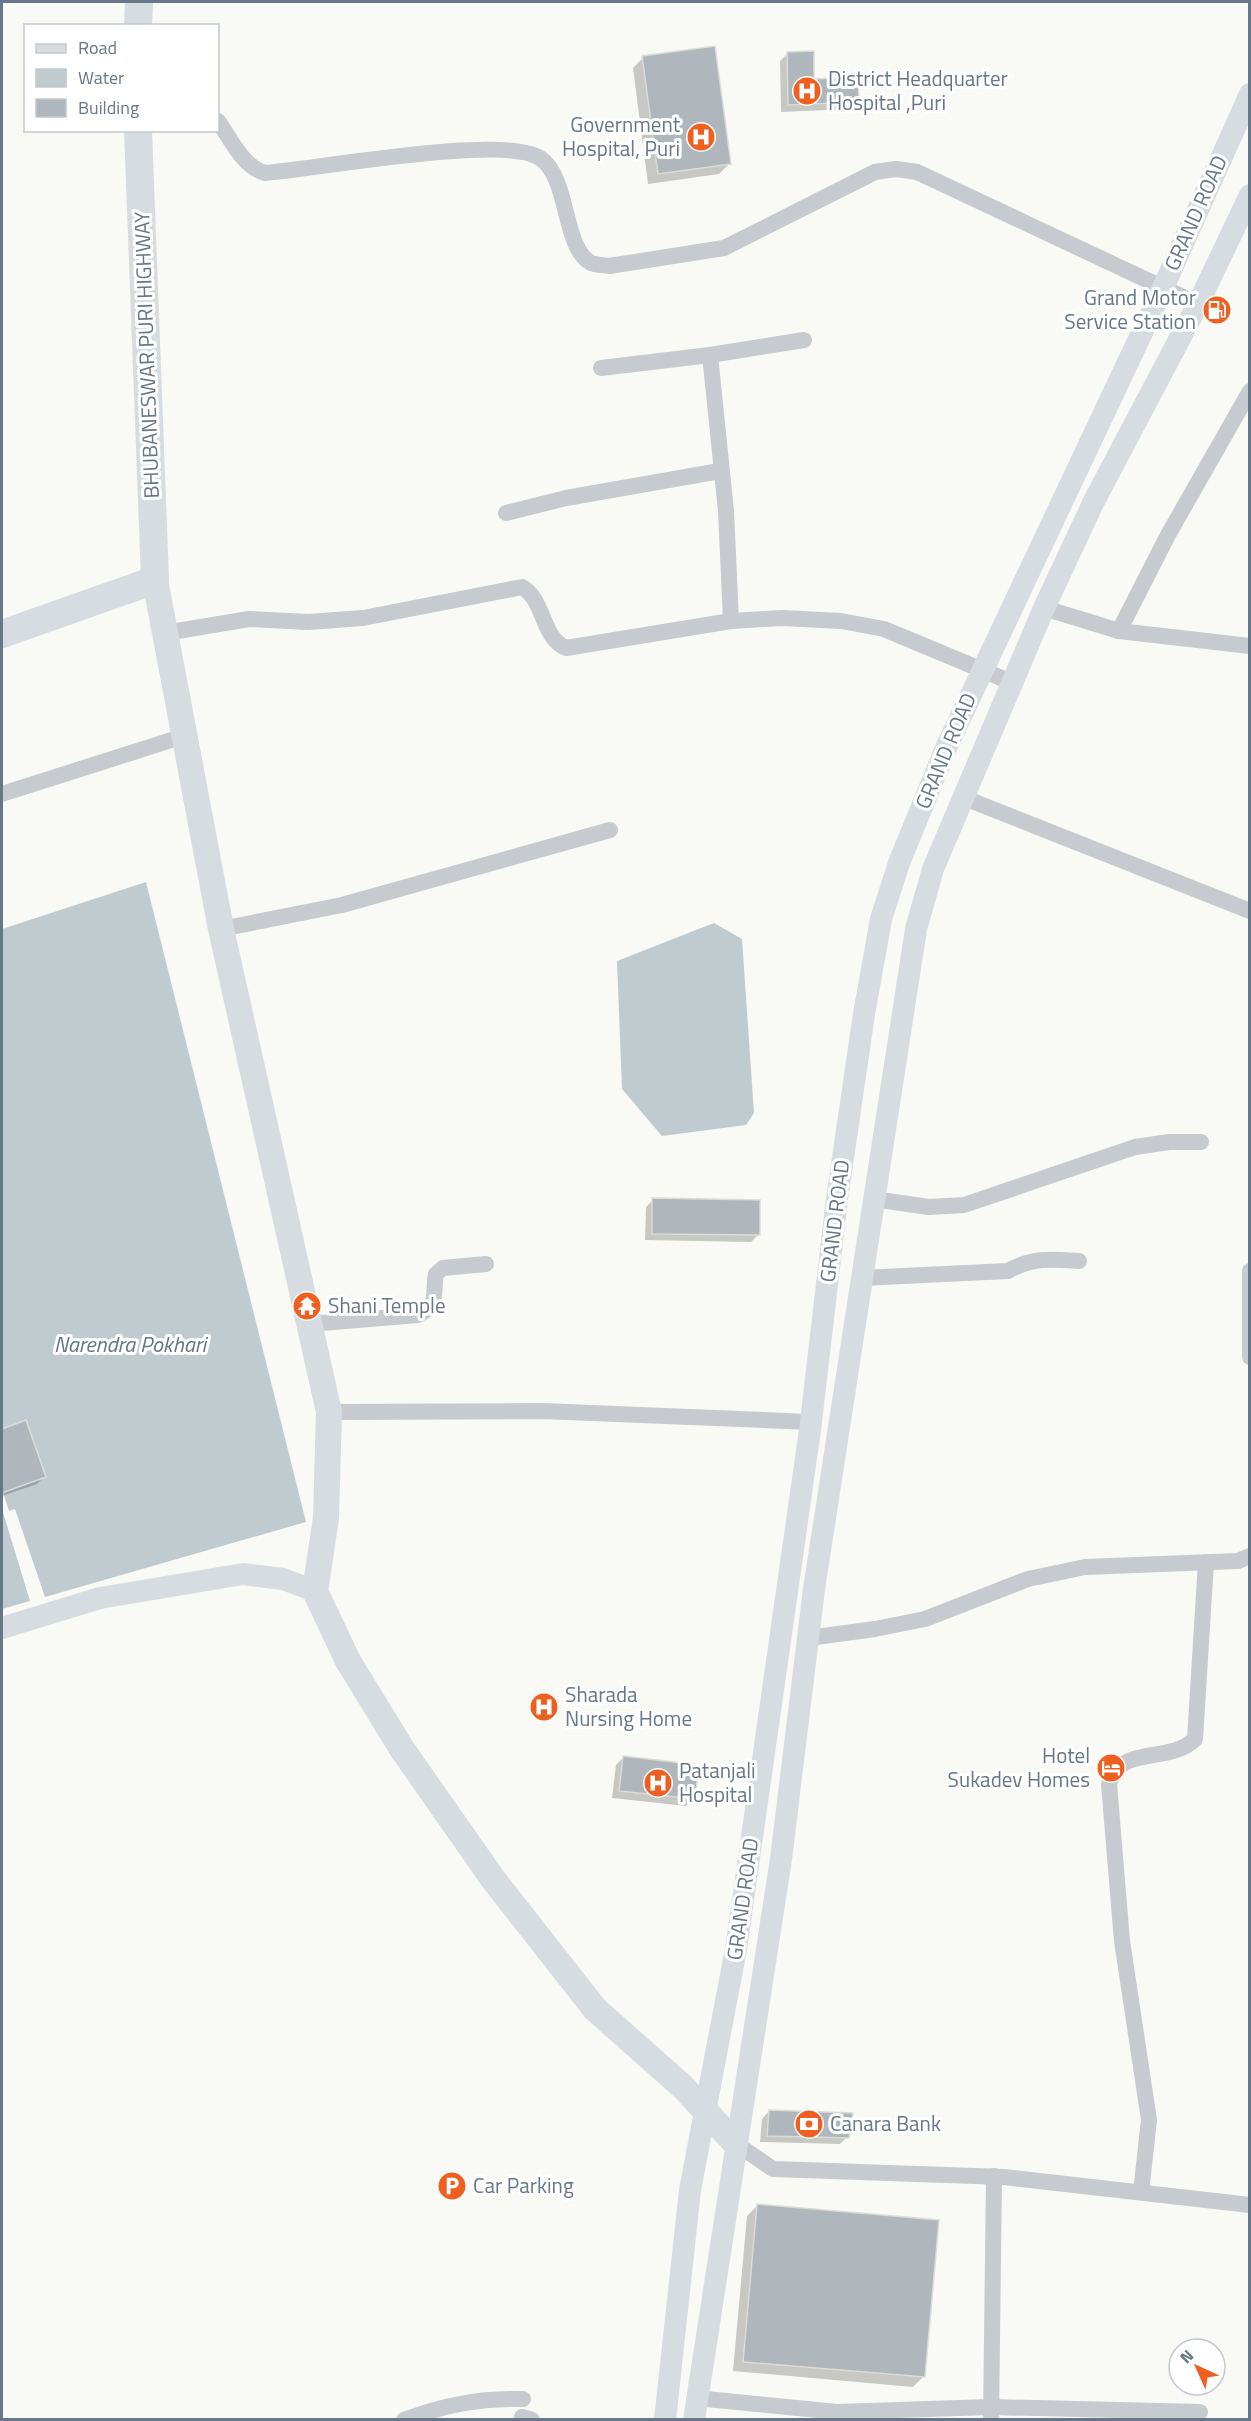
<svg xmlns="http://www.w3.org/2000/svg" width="1251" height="2421" viewBox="0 0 1251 2421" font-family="'Titillium Web',sans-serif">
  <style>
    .water { fill: #c0cbd0 }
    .shadow { fill: #0003 }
    .building { fill: #afb7bd; stroke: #dbdbd8; stroke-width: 1.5 }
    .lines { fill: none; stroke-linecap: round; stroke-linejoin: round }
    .street { stroke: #c7cace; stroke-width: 16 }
    .secondary { stroke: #d6dce0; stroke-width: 22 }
    .primary { stroke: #d6dce0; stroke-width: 26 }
    .highway { stroke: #d6dce0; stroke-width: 28 }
    .labels { text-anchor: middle; stroke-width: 6; stroke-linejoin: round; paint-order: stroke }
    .poi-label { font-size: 21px; fill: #667789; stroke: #fff; text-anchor: start }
    .street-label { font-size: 21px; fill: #667789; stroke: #fff }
    .water-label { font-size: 22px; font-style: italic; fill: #627884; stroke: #fff }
  </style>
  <rect width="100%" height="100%" fill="#f9f9f6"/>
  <!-- water -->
  <g class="water">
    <path d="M146,882L306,1522L45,1597L15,1509L9,1511L3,1492L46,1476L27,1421L2,1429V929Z"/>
    <path d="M714,923L742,939L754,1113L746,1125L662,1136L622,1089L617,961Z"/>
    <path d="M2,1509L30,1601L2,1609Z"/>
  </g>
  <!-- shadow -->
  <g class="shadow">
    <path d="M787,54L813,81L858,101L850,109L781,112L780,61Z"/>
    <path d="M643,58L729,164L719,174L648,184L633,68Z"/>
    <path d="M653,1200L759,1234L751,1242L645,1240L646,1207Z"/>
    <path d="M26,1422L45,1476L37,1484L2,1496V1431Z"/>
    <path d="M624,1757L694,1799L686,1806L612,1798L616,1765Z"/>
    <path d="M769,2111L847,2137L840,2144L760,2142L762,2119Z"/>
    <path d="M757,2206L923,2377L913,2387L733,2371L747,2216Z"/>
  </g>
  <!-- building -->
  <g class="building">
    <path d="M715,46L731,164L658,174L642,56Z"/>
    <path d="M814,51V79L858,77L859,102L788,105L787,52Z"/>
    <path d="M652,1198L760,1200V1235L652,1234Z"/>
    <path d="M26,1420L46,1477L2,1493V1429Z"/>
    <path d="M623,1756L699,1765L695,1799L619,1791Z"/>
    <path d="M769,2110L853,2113L849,2138L767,2136Z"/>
    <path d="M757,2204L939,2220L925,2377L743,2362Z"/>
  </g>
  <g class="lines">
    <!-- street -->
    <g class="street">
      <path d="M218,121C231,139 242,166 265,173C316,169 504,134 540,158C570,178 562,247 591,263C596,265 604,265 609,266L724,248L875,172L896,169L917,172L1198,304"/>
      <path d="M710,355L726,511L731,621"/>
      <path d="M601,368L710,355L804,340"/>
      <path d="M506,513L566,498L720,471"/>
      <path d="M1044,608L1119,631L1250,646"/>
      <path d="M1119,631L1168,535L1250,391"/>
      <path d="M165,633L249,619L308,622L363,618L522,587C545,600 541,637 566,648L731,621L782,618L841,621L884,629L1011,682"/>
      <path d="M2,794L184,736"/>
      <path d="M962,797L1250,911"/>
      <path d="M221,929L342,905L610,830"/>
      <path d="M873,1199L929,1207L964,1205L1135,1147L1169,1142H1201"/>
      <path d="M1250,1271V1357"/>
      <path d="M861,1278L1008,1271C1032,1257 1052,1259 1079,1261"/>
      <path d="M309,1324L418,1315C440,1305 432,1295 436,1274L443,1268L486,1264"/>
      <path d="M329,1412L542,1411L810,1422"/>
      <path d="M808,1638L875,1629L925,1619L1028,1579L1085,1567L1238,1561L1250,1556"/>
      <path d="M735,2143L773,2169L1004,2177L1250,2205"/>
      <path d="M1141,2192L1149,2120L1122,1941L1109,1784C1122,1743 1169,1765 1195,1739L1206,1562"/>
      <path d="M696,2398L837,2412L990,2407L1200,2412"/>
      <path d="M522,2417L532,2420"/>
      <path d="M404,2420C444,2405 480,2398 523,2399"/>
      <path d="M991,2420L994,2176"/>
    </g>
    <!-- secondary -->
    <g class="secondary">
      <path d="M2,1628L100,1598L243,1574L283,1579L315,1591"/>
      <path d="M665,2420L690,2190L736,1949L810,1430L837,1199L864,1014L881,919L899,863L946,748L1163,288L1250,94"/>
      <path d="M694,2420L781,1859L814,1589L916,929L933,869L1044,608L1094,501L1198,304L1250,195"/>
    </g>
    <!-- primary -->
    <path class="primary" d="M155,580L221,929L329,1412L326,1518L315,1591L348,1661L402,1749L493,1879L595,2009L683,2087L735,2143"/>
    <!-- highway -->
    <g class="highway">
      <path d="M138,26L139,2"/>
      <path d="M2,634L155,580L138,130"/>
    </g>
  </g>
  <!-- icons -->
  <defs>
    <g id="hospital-disc" transform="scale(1.5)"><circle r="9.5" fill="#ef6020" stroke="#fff"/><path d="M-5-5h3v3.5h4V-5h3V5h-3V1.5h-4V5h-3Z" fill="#fff"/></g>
    <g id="fuel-disc" transform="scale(1.5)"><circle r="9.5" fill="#ef6020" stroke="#fff"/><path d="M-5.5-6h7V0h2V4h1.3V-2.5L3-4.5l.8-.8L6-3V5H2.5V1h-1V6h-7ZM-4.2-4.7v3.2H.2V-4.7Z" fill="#fff"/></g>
    <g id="temple-disc" transform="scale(1.5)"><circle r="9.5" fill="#ef6020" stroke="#fff"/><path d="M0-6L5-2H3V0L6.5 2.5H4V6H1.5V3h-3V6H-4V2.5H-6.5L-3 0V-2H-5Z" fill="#fff"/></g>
    <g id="hotel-disc" transform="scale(1.5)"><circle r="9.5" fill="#ef6020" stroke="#fff"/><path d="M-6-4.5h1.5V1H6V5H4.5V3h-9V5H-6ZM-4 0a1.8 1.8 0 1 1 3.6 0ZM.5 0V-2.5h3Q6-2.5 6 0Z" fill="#fff"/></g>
    <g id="bank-disc" transform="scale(1.5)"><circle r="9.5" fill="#ef6020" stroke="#fff"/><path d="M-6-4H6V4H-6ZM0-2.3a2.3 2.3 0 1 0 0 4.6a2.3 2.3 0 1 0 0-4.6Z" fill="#fff"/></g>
    <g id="parking-disc" transform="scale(1.5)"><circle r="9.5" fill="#ef6020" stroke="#fff"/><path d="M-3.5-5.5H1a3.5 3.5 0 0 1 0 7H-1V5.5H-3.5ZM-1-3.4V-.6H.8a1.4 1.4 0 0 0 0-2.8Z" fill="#fff"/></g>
  </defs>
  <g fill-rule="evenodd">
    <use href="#hospital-disc" x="807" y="91"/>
    <use href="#hospital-disc" x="701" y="137"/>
    <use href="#fuel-disc" x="1217" y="310"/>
    <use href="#temple-disc" x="307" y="1306"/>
    <use href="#hospital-disc" x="544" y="1707"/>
    <use href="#hotel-disc" x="1111" y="1768"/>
    <use href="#hospital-disc" x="658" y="1783"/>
    <use href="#bank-disc" x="809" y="2124"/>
    <use href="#parking-disc" x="452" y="2186"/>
  </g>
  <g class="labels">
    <!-- poi labels -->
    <g class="poi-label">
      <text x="828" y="86">District Headquarter<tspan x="828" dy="24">Hospital ,Puri</tspan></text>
      <text x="680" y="132" text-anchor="end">Government<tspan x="680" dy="24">Hospital, Puri</tspan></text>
      <text x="1196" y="305" text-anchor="end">Grand Motor<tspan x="1196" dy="24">Service Station</tspan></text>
      <text x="328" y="1313">Shani Temple</text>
      <text x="565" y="1702">Sharada<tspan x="565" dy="24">Nursing Home</tspan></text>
      <text x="1090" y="1763" text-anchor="end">Hotel<tspan x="1090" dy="24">Sukadev Homes</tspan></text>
      <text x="679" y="1778">Patanjali<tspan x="679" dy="24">Hospital</tspan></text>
      <text x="830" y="2131">Canara Bank</text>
      <text x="473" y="2193">Car Parking</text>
    </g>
    <!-- street labels -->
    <g class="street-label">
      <text transform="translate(1196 213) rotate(-66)" y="7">GRAND ROAD</text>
      <text transform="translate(147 355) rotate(-92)" y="7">BHUBANESWAR PURI HIGHWAY</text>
      <text transform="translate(946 751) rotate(-67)" y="7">GRAND ROAD</text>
      <text transform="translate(835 1221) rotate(-83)" y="7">GRAND ROAD</text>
      <text transform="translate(743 1899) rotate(-82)" y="7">GRAND ROAD</text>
    </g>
    <!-- water labels -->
    <g class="water-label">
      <text x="130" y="1352">Narendra Pokhari</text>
    </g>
  </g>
  <!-- border -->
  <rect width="1251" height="2421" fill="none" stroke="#667789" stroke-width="6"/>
  <!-- legend -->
  <rect x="24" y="24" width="195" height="108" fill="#ffffff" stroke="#c2c9d0" stroke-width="1.5"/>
  <rect x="36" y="44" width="30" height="9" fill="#d6dce0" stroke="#c2c9d0" stroke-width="1.5"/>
  <text x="78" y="54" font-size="18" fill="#667789">Road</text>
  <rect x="36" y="69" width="30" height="18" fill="#c0cbd0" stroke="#c2c9d0" stroke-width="1.5"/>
  <text x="78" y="84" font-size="18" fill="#667789">Water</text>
  <rect x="36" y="99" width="30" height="18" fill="#afb7bd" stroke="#c2c9d0" stroke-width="1.5"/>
  <text x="78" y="114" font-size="18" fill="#667789">Building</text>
  <!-- north arrow -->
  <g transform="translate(1197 2367) rotate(315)"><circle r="28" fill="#ffffff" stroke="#c2c9d0" stroke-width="1.5"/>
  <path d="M0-4.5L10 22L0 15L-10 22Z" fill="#ef6020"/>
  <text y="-9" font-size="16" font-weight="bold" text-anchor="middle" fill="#667789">N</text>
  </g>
</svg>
